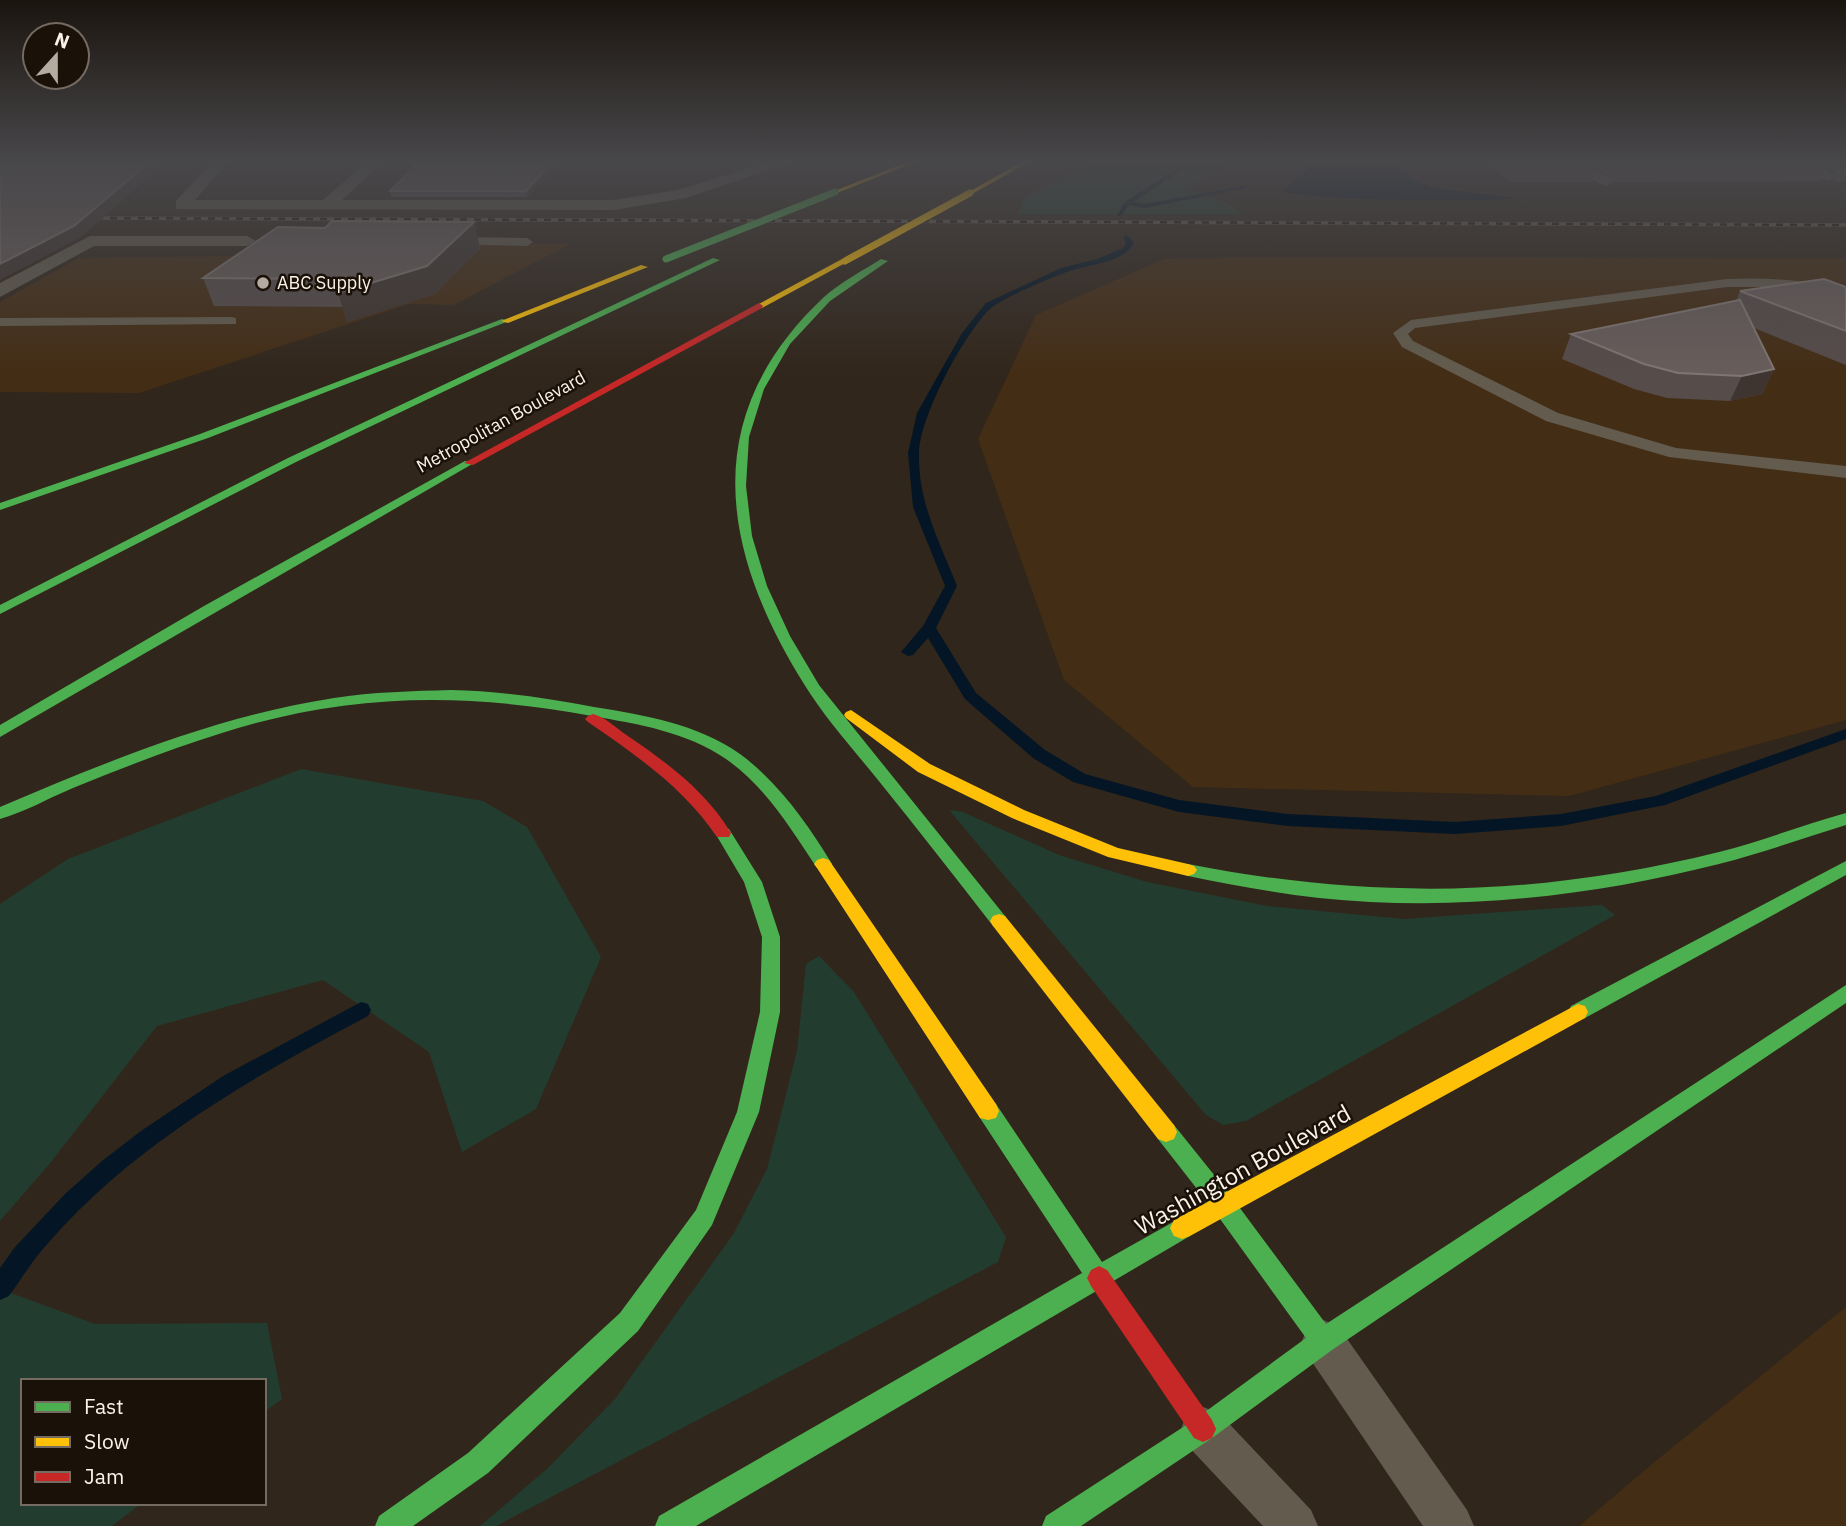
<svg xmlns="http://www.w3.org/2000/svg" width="1846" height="1526" viewBox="0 0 1846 1526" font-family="'IBM Plex Sans',sans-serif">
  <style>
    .built { fill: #442d15 }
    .green { fill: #223d2f }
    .water { fill: #041625 }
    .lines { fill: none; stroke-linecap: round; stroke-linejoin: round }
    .stream { fill: #041625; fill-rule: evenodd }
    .lane { fill: #635c4e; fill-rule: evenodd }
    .street { fill: #635c4e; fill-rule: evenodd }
    .fast { fill: #4caf50; fill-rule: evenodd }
    .slow { fill: #ffc107; fill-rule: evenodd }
    .jam { fill: #c62828; fill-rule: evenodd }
    .rail-casing { stroke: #645d52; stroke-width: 3.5 }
    .rail { stroke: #1a1108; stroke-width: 2.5; stroke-dasharray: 7; stroke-linecap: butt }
    .fast-bridge { stroke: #4caf50; stroke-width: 7 }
    .slow-bridge { stroke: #ffc107; stroke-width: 7 }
    .wall { fill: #564c4a }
    .shaded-wall { fill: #3f3530 }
    .building { fill: #685d5b; stroke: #7f7571; stroke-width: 2 }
    .poi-dot { fill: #b6aba1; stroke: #1a1108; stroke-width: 2.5 }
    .labels { text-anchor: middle; stroke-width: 5; stroke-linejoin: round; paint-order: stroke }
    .far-poi-label { font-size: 18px; fill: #fdf2e9; stroke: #1a1108; text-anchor: start }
    .far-street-label { font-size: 18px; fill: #fdf2e9; stroke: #1a1108 }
    .near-street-label { font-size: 24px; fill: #fdf2e9; stroke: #1a1108 }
  </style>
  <rect width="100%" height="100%" fill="#31261b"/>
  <!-- built -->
  <g class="built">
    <path d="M570,244L454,305L409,304L139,393L0,392V302L79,258L238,256L255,245Z"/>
    <path d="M1254,257L1846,258V720L1569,796L1193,787L1064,680L978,439L1036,315L1164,259Z"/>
    <path d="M1846,1307V1526H1579L1657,1460Z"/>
  </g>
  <!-- green -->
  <g class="green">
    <path d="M1099,160H1236L1187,189L1233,206L1242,214H1017L1025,197Z"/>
    <path d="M301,769L483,801L527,827L601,957L536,1109L462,1152L429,1052L323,980L157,1026L51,1162L0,1221V904L68,859Z"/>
    <path d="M949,810L963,812L1059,855L1147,882L1267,906L1404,919L1602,905L1615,915L1246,1121L1223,1125L1206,1115Z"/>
    <path d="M819,956L854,992L1006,1237L998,1262L496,1526H480L547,1469L615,1399L734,1233L767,1169L797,1051L806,964Z"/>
    <path d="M0,1289L95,1324L267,1323L282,1399L264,1412V1381H23V1503H142L112,1526H0Z"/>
  </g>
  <!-- water -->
  <path class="water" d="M1318,160H1381L1418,182L1436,188L1516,198C1490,203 1301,200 1283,191Z"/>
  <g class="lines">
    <!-- stream -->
    <g class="stream">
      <path d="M1189,160H1197L1133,202L1145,204L1243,186L1246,188L1145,208L1129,205L1121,216H1117L1125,202Z"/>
      <path d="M1127,235L1134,243C1122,264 1089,264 1067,272C1052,277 1001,299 991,308C964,333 919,418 919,454C918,502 940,543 957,586L936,628L976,693L1045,750L1085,774L1179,800L1288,814L1455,822L1561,814L1656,796L1846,729V739L1665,805L1561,826L1455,834L1288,826L1179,812L1073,782L1033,758L965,699L928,638L913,655L908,656L901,652L923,626L945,586L913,507L908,453L917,413L962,333L986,303L1061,268L1097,259L1123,248L1126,243L1123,237Z"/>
      <path d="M361,1002L368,1004L371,1010L368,1016C251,1078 130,1146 43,1249C30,1264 20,1281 9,1296L0,1300V1268L15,1247L65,1194L102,1161L141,1131L223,1076Z"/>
    </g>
    <!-- lane -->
    <g class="lane">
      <path d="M445,237L527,238L533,242L527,246L441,244V238Z"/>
      <path d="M1727,279C1768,277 1806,280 1846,290V298L1787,287H1727L1415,328L1408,334L1413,341L1558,413L1676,448L1846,466V478L1669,457L1546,421L1402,347L1393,333L1411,320Z"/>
      <path d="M231,317L236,318V324L0,326V318Z"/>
      <path d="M1323,1320L1338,1326L1467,1510L1474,1526H1423L1308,1356L1302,1341L1308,1326Z"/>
      <path d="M1203,1407L1219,1413L1311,1510L1318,1526H1263L1187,1445L1181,1429L1187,1413Z"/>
    </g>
    <!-- street -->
    <g class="street">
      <path d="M214,160H229L195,200H323L369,160H385L342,200H614L678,190L774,160H797L686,198L614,210L176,209V201Z"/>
      <path d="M1564,160H1582L1614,181L1606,186L1600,184Z"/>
      <path d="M1786,160H1806L1836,176L1828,181L1823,179Z"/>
      <path d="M90,236H247L256,241L247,246H94L0,297V283Z"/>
    </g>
    <!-- fast -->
    <g class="fast">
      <path d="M713,258L720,260L296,462L0,614V605L288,458Z"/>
      <path d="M881,259L888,261L830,301L790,344L764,389L749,437L746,486L752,536L767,586L790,636L819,685L1005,916L1008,921L1005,926L999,928L993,926C955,877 917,828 878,780C853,749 825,718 804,684C720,549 698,415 824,297C841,282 862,271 881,259Z"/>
      <path d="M502,319L509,321L208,438L0,510V503L200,434Z"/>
      <path d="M465,461L474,463L0,737V725L204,606Z"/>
      <path d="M451,690C499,691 546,698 594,707C644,715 698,724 740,754C778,782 808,824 832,864L829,868H817C791,829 766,787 726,759C687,732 638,724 592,716C463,692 348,693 222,733C171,749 122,768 73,788C49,798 25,812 0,819V807C108,761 218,716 334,698C373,692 412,691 451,690Z"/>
      <path d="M1846,813V825C1804,838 1762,853 1719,864C1589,897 1453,912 1319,898C1275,893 1231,885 1188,876L1182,874L1179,870L1182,866L1188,864C1372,900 1536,897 1719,852C1762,841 1803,825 1846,813Z"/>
      <path d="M723,827L729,829L762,882L780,937V1012L759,1112L712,1225L638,1331L488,1473L413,1526H375L379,1516L468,1453L620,1313L696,1210L737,1112L760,1012L762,937L744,882L715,833L717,829Z"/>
      <path d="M1846,861V875L1585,1018L1578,1020L1571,1018L1568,1012L1571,1006Z"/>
      <path d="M1846,985V1003L1332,1350L1212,1438L1081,1526H1042L1046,1516L1194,1420L1306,1338L1215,1212L1158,1139L1155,1132L1158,1125L1166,1122L1174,1125L1231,1196L1326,1324Z"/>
      <path d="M988,1102L996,1104L1102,1262L1182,1217L1190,1220L1194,1228L1190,1236L696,1526H655L659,1516L1082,1273L980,1118L977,1111L980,1104Z"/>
    </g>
    <!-- slow -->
    <g class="slow">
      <path d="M912,160H921L837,193L832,192Z"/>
      <path d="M1025,160H1033L972,194L967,193Z"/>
      <path d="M842,259L849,261L762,308L755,306Z"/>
      <path d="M641,265L648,267L508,323L501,321Z"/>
      <path d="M851,710L930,764L1024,810L1118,848L1188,864L1194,866L1197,870L1194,874L1188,876L1108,857L1012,818L918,772L846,718L844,715L846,712Z"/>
      <path d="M823,858L829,860L996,1104L999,1111L996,1118L988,1120L980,1118L817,868L814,864L817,860Z"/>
      <path d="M999,914L1005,916L1174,1125L1177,1132L1174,1139L1166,1142L1158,1139L993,926L990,921L993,916Z"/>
      <path d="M1578,1004L1585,1006L1588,1012L1585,1018L1190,1236L1182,1239L1174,1236L1170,1228L1174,1220Z"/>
    </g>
    <!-- jam -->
    <g class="jam">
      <path d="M759,303L763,306L762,308L473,465L464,463Z"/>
      <path d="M593,714C605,717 615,727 625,734C665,761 706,791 731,833L729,837H717C684,788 636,755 588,722L585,719L588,716Z"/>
      <path d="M1099,1266L1107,1270L1212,1420L1216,1429L1212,1438L1203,1442L1194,1438L1091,1286L1087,1278L1091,1270Z"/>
    </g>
    <!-- rail casing -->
    <g class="rail-casing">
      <path id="rail" d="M82,218L1846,225"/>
    </g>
    <!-- rail -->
    <use href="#rail" class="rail"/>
    <!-- fast-bridge -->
    <path class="fast-bridge" d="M666,259L835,192"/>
    <!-- slow-bridge -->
    <path class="slow-bridge" d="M845,261L970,193"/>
  </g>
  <!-- wall -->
  <g class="wall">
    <path d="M561,160L527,197H391L390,191Z"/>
    <path d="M1481,160H1846V181H1833L1837,173L1827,168L1821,181L1616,182L1597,168L1592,182H1512Z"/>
    <path d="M474,222L480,248L435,294L347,322L343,307L214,306L203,278L325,228Z"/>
    <path d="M1846,287V365L1754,328L1774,369L1762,394L1730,401L1667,398L1634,389L1562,359L1571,334L1736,301L1740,291Z"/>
  </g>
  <!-- shaded-wall -->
  <g class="shaded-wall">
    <path d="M152,160H168L80,238L0,280V264Z"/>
    <path d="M554,160H561L527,197L526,191Z"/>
    <path d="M474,222L480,248L435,294L347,322L338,293Z"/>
    <path d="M1774,369L1762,394L1730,401L1742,376Z"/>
  </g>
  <!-- building -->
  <g class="building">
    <path d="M0,160H152L74,226L0,264Z"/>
    <path d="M421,160H554L526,191H390Z"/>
    <path d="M1513,160H1593L1598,163H1518Z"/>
    <path d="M1618,160H1825L1829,162L1623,164Z"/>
    <path d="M332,221L474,222L427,266L338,293L336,279L203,278L278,227L325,228Z"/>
    <path d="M1824,279L1846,287V331L1740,291Z"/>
    <path d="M1740,300L1774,369L1742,376L1678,373L1644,364L1571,334Z"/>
  </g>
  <!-- sky -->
  <linearGradient id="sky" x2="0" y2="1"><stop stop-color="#1b150f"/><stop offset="0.43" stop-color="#48474a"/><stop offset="1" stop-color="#48474a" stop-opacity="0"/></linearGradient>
  <rect width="1846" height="374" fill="url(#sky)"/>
  <!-- markers -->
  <circle class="poi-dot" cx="263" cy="283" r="7"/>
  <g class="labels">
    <!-- far-poi labels -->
    <g class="far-poi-label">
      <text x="277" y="289">ABC Supply</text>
    </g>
    <!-- far-street labels -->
    <g class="far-street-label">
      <text transform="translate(501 422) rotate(-29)" y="6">Metropolitan Boulevard</text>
    </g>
    <!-- near-street labels -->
    <g class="near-street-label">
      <text transform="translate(1243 1170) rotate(-29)" y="8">Washington Boulevard</text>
    </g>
  </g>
  <!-- legend -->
  <rect x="21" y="1379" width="245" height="126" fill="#1a1108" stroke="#756b62" stroke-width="2"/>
  <rect x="35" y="1402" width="35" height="10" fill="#4caf50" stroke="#756b62" stroke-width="2"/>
  <text x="84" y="1414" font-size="21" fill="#fdf2e9">Fast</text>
  <rect x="35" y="1437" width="35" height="10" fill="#ffc107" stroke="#756b62" stroke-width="2"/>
  <text x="84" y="1449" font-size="21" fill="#fdf2e9">Slow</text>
  <rect x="35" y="1472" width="35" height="10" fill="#c62828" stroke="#756b62" stroke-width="2"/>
  <text x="84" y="1484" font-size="21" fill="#fdf2e9">Jam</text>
  <!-- north arrow -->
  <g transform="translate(56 56) rotate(21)"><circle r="33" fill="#1a1108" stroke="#756b62" stroke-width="2"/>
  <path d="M0-5L12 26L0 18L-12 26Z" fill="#b6aba1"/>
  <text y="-10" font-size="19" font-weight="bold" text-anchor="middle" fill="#fdf2e9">N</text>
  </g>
</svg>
